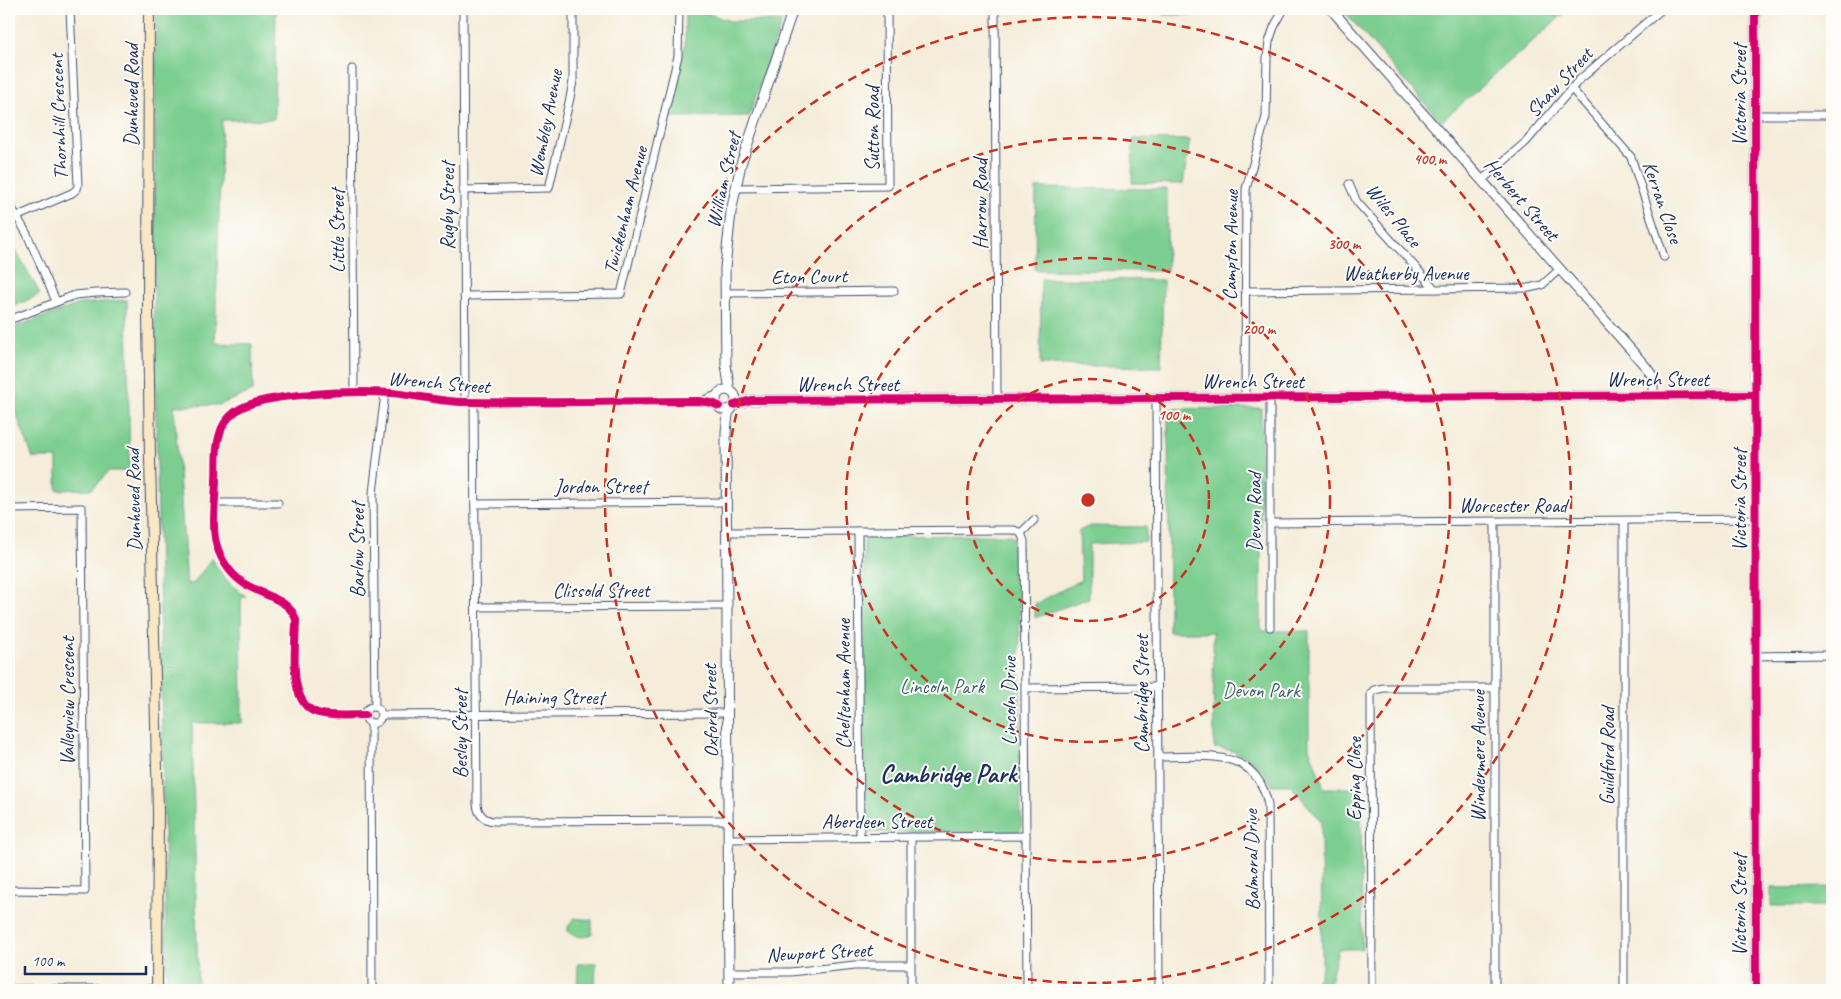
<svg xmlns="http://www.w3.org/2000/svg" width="1841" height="999" viewBox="0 0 1841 999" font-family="Caveat,sans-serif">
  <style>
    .green { fill: #7cce90; stroke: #4c7e77 }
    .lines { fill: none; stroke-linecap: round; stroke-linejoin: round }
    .stream { stroke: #6aa1d8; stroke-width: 2.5 }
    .minor-casing { stroke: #3c4c71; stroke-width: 9 }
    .tertiary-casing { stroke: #3c4c71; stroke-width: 11 }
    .secondary-casing { stroke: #3c4c71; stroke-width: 12 }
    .minor { stroke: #fff; stroke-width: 7 }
    .tertiary { stroke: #fff; stroke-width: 9 }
    .secondary { stroke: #fae7c3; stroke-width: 10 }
    .cycleway-casing { stroke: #fdfcf7; stroke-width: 11 }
    .cycleway { stroke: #d6006c; stroke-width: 8 }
    .ring { fill: none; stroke: #c8321e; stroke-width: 2.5; stroke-dasharray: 9 6 }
    .labels { text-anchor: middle; stroke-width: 4; stroke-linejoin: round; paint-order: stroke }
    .street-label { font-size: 20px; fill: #1b2f5e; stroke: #fdfcf7 }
    .park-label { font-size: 20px; fill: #385f6d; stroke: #fdfcf7 }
    .district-label { font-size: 25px; font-weight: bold; fill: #1b2f5e; stroke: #fdfcf7 }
    .centre { fill: #c8321e; stroke: #fdfcf7; stroke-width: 2.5 }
    .ring-label { font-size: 15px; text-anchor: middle; font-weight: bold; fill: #c8321e; stroke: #fdfcf7; stroke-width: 4; stroke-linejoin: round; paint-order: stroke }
  </style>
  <rect width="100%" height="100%" fill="#fdfcf7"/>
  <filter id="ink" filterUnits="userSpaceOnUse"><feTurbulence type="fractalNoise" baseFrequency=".02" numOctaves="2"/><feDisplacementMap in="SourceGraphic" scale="10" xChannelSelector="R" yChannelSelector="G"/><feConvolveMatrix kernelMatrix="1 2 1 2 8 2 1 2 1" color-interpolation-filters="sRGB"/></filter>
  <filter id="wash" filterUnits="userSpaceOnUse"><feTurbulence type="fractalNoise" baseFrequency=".0096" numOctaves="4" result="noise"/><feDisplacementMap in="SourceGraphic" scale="20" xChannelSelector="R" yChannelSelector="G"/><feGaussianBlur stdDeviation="1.12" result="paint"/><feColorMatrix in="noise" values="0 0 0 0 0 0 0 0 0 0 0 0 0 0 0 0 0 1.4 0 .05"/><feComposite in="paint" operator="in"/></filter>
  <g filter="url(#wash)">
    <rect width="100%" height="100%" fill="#f5edda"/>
    <!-- green -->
    <g class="green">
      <path d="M156,9H276L274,119L222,120L215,343L252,344L253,391L219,405L174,406L187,584L194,583L212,558C220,575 231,586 246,596L241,599L242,723H192L198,990H167L154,310Z"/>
      <path d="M685,9H695L730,21H782L749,116L668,117L685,46Z"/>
      <rect x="1164" y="9" width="34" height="6"/>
      <path d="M1342,9H1569L1441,122Z"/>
      <path d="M1133,139L1190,140L1183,184L1132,183Z"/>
      <path d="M1036,188L1167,189V271L1035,270Z"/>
      <path d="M9,237L40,294L9,309Z"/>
      <path d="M1041,279L1163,280L1161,367L1040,365Z"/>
      <path d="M127,300L130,471H109L92,489L57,490V458H33L9,395V329L80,304Z"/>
      <path d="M1261,408V631H1309V748L1324,788H1361L1362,949H1338L1328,990H1303L1304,987L1315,986L1322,968L1321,821L1290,785H1272C1259,763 1240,749 1214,748L1213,632H1169L1168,409Z"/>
      <path d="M1090,526L1146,527V542L1089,544V598L1035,618V604L1081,580L1079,531Z"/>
      <path d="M1009,535L1017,539L1019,547L1021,829L1018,832H869L865,825L864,540L870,536Z"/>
      <path d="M1832,887V906H1771V888Z"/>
      <path d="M574,918L592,920V934C583,939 576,937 568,931V927Z"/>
      <path d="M578,963H596L595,990H577Z"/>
    </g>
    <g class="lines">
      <!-- stream -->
      <path class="stream" d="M1828,9L1832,13"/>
    </g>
  </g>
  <g filter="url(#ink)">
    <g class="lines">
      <!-- minor casing -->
      <g class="minor-casing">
        <g id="minor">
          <path d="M463,9L465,402"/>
          <path d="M995,9L997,399"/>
          <path d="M352,69L354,393"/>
          <path d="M1571,88L1631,157L1664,257"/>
          <path d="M1755,115H1832"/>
          <path d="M1482,180L1526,142L1578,81L1662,9"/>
          <path d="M1349,184L1357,202L1435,289"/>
          <path d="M736,188L888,186L887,9"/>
          <path d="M463,190L549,188L570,98L573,81V9"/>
          <path d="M9,203L27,234L56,301"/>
          <path d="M18,216L72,193L77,189L78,185L70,9"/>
          <path d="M1245,291L1529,288L1542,285L1560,269"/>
          <path d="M725,293L894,291"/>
          <path d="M464,296L621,294L678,56L679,9"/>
          <path d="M9,320L75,295L96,293L125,292"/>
          <path d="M1156,398L1159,990"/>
          <path d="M1245,398L1246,189L1266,117L1267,58L1269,42L1274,27L1284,9"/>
          <path d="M704,400L717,395"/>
          <path d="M474,402L477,804C478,814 483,820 494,821L729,820"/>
          <path d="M215,503H278"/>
          <path d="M475,504L727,502"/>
          <path d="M9,509L82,508L85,891L9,890"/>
          <path d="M1624,521V990"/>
          <path d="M1495,522V990"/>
          <path d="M1270,523L1756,519"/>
          <path d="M858,531L860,837"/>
          <path d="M727,532L1000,530H1014L1021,533L1024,541L1027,990"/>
          <path d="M1021,533L1034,520"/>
          <path d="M476,607L727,606"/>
          <path d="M1270,627V398"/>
          <path d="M1756,656L1832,655"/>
          <path d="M1025,688L1157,687"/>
          <path d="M375,707L373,493L385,393"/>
          <circle cx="373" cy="715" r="8"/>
          <path d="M365,715C350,715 332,717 318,713C286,704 296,646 296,620C290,598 259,595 242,582C228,572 218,555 215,538C212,519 216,497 216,478C217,465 215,450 219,437C221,427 227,418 235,412C258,392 359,391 391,393C416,395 440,402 465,402C543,403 621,401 699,401L712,403L719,406"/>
          <path d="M381,715L728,713"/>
          <path d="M371,723L372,990"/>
          <path d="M1158,757C1204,757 1257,746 1268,805L1269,990"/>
          <path d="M911,837V990"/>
          <path d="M728,839L1026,836"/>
          <path d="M729,972H790L855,965H910"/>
          <path d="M1372,990L1371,693L1374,690L1384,688H1494"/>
        </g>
      </g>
      <!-- tertiary casing -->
      <g class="tertiary-casing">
        <g id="tertiary">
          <path d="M1331,9L1646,367L1653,377V395"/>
          <path d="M1755,9L1756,990"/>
          <circle cx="726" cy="400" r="10"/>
          <path d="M730,391L726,365L725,268L731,212L741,164L793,9"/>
          <path d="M734,405L751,400L1755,395"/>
          <path d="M9,990H151"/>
          <path d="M729,990L726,432L728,414L732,408"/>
        </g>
      </g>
      <!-- secondary casing -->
      <g class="secondary-casing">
        <path id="secondary" d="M149,9L148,312L150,458L158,813L157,990"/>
      </g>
      <!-- minor -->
      <use href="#minor" class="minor"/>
      <!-- tertiary -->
      <use href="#tertiary" class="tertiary"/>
      <!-- secondary -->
      <use href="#secondary" class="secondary"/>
      <!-- cycleway casing -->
      <g class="cycleway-casing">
        <g id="cycleway">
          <path d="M1755,9L1756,990"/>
          <path d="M734,405L751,400L1755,395"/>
          <path d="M365,715C350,715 332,717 318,713C286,704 296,646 296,620C290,598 259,595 242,582C228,572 218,555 215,538C212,519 216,497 216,478C217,465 215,450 219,437C221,427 227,418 235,412C258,392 359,391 391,393C416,395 440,402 465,402C543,403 621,401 699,401L712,403L719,406"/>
        </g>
      </g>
      <!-- cycleway -->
      <use href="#cycleway" class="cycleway"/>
    </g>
  </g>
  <!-- distance rings -->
  <g class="ring">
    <circle cx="1088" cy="500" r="121"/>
    <circle cx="1088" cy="500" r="242"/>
    <circle cx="1088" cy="500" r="362"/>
    <circle cx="1088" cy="500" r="483"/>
  </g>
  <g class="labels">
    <!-- street labels -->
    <g class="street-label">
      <text transform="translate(1559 82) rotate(-47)" y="7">Shaw Street</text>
      <text transform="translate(131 95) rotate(-90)" y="7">Dunheved Road</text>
      <text transform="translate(1739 95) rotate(-90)" y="7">Victoria Street</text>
      <text transform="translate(58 117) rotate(-92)" y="7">Thornhill Crescent</text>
      <text transform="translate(545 123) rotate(-79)" y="7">Wembley Avenue</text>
      <text transform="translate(872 129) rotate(-90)" y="7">Sutton Road</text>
      <text transform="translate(723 180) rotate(-77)" y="7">William Street</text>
      <text transform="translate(1522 199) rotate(49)" y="7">Herbert Street</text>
      <text transform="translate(1663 202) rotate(71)" y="7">Kerran Close</text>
      <text transform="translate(980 204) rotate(-90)" y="7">Harrow Road</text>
      <text transform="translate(447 206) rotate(-90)" y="7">Rugby Street</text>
      <text transform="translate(625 210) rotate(-76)" y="7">Twickenham Avenue</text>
      <text transform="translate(1394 215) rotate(51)" y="7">Wiles Place</text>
      <text transform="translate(337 231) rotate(-90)" y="7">Little Street</text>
      <text transform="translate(1230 245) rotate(-89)" y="7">Campton Avenue</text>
      <text x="1406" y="280">Weatherby Avenue</text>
      <text transform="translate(809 276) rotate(-1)" y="7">Eton Court</text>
      <text x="1658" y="386">Wrench Street</text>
      <text x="1253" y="388">Wrench Street</text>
      <text transform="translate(439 382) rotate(5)" y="7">Wrench Street</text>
      <text x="848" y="391">Wrench Street</text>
      <text x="601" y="493">Jordon Street</text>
      <text transform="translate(133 500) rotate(-91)" y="7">Dunheved Road</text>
      <text transform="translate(1739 500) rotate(-90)" y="7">Victoria Street</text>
      <text x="1513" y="512">Worcester Road</text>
      <text transform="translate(1254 512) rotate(-90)" y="7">Devon Road</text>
      <text transform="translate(357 550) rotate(-90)" y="7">Barlow Street</text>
      <text x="601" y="597">Clissold Street</text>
      <text transform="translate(843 684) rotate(-90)" y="7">Cheltenham Avenue</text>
      <text transform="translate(1141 694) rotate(-90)" y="7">Cambridge Street</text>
      <text x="554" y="704">Haining Street</text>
      <text transform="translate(67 701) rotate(-90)" y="7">Valleyview Crescent</text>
      <text transform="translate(1009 701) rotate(-90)" y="7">Lincoln Drive</text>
      <text transform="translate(710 711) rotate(-91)" y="7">Oxford Street</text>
      <text transform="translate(460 734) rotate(-90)" y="7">Besley Street</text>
      <text transform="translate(1478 756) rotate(-90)" y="7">Windermere Avenue</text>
      <text transform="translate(1607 756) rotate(-90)" y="7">Guildford Road</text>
      <text transform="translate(1354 779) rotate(-90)" y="7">Epping Close</text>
      <text x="877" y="828">Aberdeen Street</text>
      <text transform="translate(1251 860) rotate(-91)" y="7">Balmoral Drive</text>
      <text transform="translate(1739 905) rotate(-90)" y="7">Victoria Street</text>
      <text transform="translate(819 952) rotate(-3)" y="7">Newport Street</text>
    </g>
    <!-- park labels -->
    <g class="park-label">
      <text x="942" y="693">Lincoln Park</text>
      <text x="1261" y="697">Devon Park</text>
    </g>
    <!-- district labels -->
    <g class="district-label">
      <text x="948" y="782">Cambridge Park</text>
    </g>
  </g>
  <circle cx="1088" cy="500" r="8" class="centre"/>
  <g class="ring-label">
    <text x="1430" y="164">400 m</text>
    <text x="1344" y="249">300 m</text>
    <text x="1259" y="334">200 m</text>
    <text x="1174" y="420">100 m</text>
  </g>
  <!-- margin -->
  <rect width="1841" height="999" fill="none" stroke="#fdfcf7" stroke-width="30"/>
  <!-- scale -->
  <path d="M25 966v8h121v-8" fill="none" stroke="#1b2f5e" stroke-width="2.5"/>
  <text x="32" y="966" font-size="15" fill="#1b2f5e" stroke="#fdfcf7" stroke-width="4" paint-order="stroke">100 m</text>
</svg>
